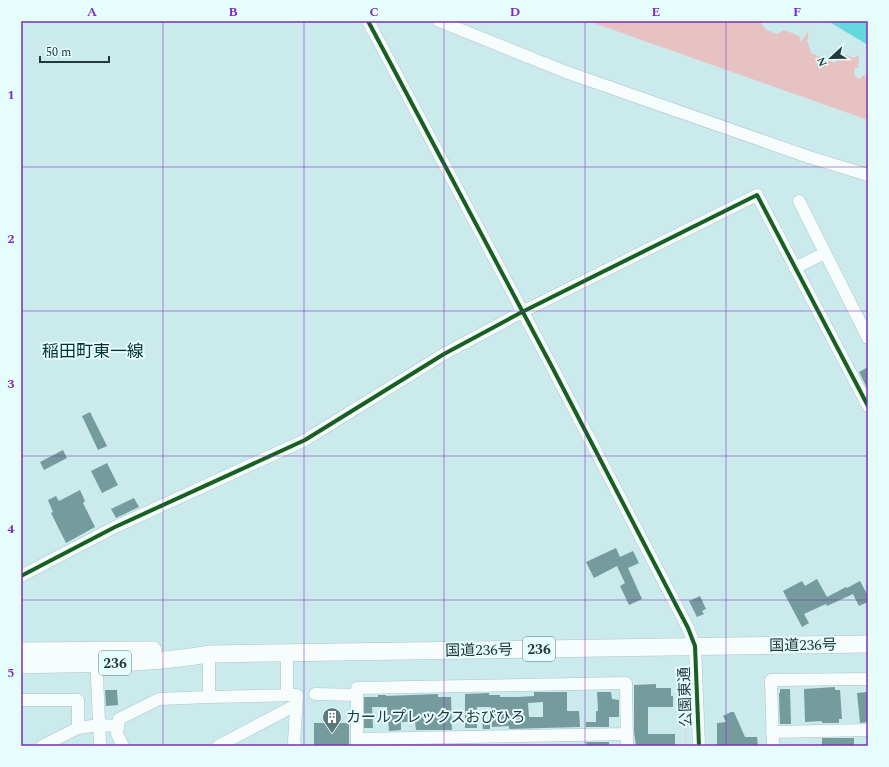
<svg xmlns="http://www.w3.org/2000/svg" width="889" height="767" viewBox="0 0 889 767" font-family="Spectral,'Noto Sans JP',serif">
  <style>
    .green { fill: #e7c2c3 }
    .water { fill: #64d8de }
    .building { fill: #769b9d; fill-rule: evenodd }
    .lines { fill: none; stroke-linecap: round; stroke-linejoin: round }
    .minor-casing { stroke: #adc7c8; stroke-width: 13 }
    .highway-casing { stroke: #adc7c8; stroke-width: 18 }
    .path { stroke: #d2dcdd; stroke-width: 1.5; stroke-dasharray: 4 2; stroke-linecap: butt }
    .minor { stroke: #f7fcfc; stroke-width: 12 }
    .highway { stroke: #f7fcfc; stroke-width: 17 }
    .cycleway-casing { stroke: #e6fdfe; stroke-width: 6 }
    .cycleway { stroke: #1b5e20; stroke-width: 4 }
    .grid { fill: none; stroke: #7b2cbf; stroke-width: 1; stroke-opacity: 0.55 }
    .labels { text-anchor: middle; stroke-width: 4; stroke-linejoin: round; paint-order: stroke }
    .shield { fill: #e6fdfe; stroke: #5d7476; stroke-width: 1 }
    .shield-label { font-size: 14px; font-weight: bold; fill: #223a3b }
    .street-label { font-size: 15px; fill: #223a3b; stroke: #e6fdfe }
    .poi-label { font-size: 15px; fill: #223a3b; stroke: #e6fdfe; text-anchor: start }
    .quarter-label { font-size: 17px; fill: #013133; stroke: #e6fdfe }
    .neatline { fill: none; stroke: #7b2cbf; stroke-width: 1.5 }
    .grid-label { font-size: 13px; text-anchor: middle; font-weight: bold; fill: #7b2cbf }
  </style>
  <rect width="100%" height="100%" fill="#caeaec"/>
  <!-- green -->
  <path class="green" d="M588,21H760L766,30L777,34L784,30L799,36L801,42L809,30L807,41L811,53L835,63L839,55H847L853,58L859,55L858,68H855L854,75L859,79L864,75L868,76V120Z"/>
  <!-- water -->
  <path class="water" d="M828,21H868V45Z"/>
  <!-- building -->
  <g class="building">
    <path d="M868,367V390L859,372Z"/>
    <path d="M90,412L107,446L98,450L82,416Z"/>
    <path d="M63,450L67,458L44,470L40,462Z"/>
    <path d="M107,463L118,485L102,493L91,471Z"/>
    <path d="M80,490L85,501L83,503L95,527L66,543L51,513L53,512L48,500L56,496L59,501Z"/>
    <path d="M134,498L139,507L116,518L111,509Z"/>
    <path d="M616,548L620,557L633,551L639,563L628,568L642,599L629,605L620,586L625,583L617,566L594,578L586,562Z"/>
    <path d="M817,579L827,597L846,587L847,588L860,581L868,596V602L859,606L853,594L827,606L826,604L804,614L809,623L802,627L783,591L802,581L805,586Z"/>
    <path d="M700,596L706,609L702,611L704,614L697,617L689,601Z"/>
    <path d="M656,684V688H671V696H673V707H648V734H675V746H636L634,732V685Z"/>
    <path d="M835,687V690H840L842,719H839V723H822V721L805,722L804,689Z"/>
    <path d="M780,689H790L791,724H780L779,693H780Z"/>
    <path d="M105,690H117L118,705L106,706Z"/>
    <path d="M534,692H567V711H579L580,727L509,729V726L492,727L491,707H477V728H465V694L489,693V695H500V697H518L534,696ZM543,702V717H529L528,703Z"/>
    <path d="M597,692H611L612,699L619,700V717H609V727H586V722H596V711H598Z"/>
    <path d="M867,692L868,722L860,723L857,693Z"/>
    <path d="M438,694V697H451L452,730H416L415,722H401V730L389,731L387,707H372L373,728H364V697H378V695H386V696Z"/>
    <path d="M731,712H734L745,737H757L758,746H717V723L726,722L723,716Z"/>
    <path d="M482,721H490V729H483Z"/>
    <rect x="314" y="723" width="35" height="23"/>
    <rect x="822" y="738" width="32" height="8"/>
    <path d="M586,742H609V746H587Z"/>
  </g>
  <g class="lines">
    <!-- minor casing -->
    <g class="minor-casing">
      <g id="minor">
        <path d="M368,21L551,365L688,628L695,646L699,746"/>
        <path d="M439,21L566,72L809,157L868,175"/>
        <path d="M799,201L868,338"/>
        <path d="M795,268L825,253"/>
        <path d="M21,576L115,527L305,440L444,354L522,312L757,195L868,406"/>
        <path d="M209,654V697"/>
        <path d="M96,656L100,743L101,746"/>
        <path d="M315,694L357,695"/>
        <path d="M287,695V653"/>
        <path d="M21,700H78V728"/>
        <path d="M772,732L868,730"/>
        <path d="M357,739L627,734"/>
        <path d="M42,746L78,728L99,725L118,726"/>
        <path d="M123,746L117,734L119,719L159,699L209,697L297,695L294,742L296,746"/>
        <path d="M218,746L296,705"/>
        <path d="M357,746V688L626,683L627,746"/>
        <path d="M773,746L771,680L868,679"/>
      </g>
    </g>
    <!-- highway casing -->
    <g class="highway-casing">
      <g id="highway">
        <path d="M21,651L153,650"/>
        <path d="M21,665C84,663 147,665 209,654L868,644"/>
      </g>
    </g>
    <!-- path -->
    <path class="path" d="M685,674L686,746"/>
    <!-- minor -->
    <use href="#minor" class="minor"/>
    <!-- highway -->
    <use href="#highway" class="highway"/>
    <!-- cycleway casing -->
    <g class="cycleway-casing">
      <g id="cycleway">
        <path d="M368,21L551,365L688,628L695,646L699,746"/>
        <path d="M21,576L115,527L305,440L444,354L522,312L757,195L868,406"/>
      </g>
    </g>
    <!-- cycleway -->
    <use href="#cycleway" class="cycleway"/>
  </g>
  <!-- grid -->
  <path class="grid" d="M163,21V746M304,21V746M444,21V746M585,21V746M726,21V746M21,167H868M21,311H868M21,456H868M21,600H868"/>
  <!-- icons -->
  <defs>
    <g id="building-pin" transform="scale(1)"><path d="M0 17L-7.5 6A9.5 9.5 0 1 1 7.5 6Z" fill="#5d7879" stroke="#e6fdfe"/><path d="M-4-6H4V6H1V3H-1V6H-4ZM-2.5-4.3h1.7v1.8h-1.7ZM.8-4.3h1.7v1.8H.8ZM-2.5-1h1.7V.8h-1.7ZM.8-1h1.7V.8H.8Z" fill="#fff"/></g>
  </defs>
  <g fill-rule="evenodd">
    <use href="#building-pin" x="332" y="717"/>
  </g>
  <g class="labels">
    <!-- shield labels -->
    <g class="shield">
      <rect x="523" y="637" width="32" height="24" rx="3"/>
      <rect x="99" y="651" width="32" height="24" rx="3"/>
    </g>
    <g class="shield-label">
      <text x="539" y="654">236</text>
      <text x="115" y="668">236</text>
    </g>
    <!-- street labels -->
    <g class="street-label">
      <text transform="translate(803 645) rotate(-1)" y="5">国道236号</text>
      <text transform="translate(479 650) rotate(-1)" y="5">国道236号</text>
      <text transform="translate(685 697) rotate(-92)" y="5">公園東通</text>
    </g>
    <!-- poi labels -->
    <g class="poi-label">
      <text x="346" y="722">カールプレックスおびひろ</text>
    </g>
    <!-- quarter labels -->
    <g class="quarter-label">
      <text x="93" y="357">稲田町東一線</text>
    </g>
  </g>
  <!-- border -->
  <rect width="889" height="767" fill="none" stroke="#e6fdfe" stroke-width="44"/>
  <!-- north arrow -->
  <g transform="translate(831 58) rotate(248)" stroke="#e6fdfe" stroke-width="3" paint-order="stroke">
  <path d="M0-3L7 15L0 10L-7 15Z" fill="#223a3b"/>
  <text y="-6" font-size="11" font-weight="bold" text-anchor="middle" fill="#223a3b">N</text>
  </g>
  <!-- scale -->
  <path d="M40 56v6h69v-6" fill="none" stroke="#223a3b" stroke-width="2"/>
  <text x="46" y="56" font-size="12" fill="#223a3b" stroke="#e6fdfe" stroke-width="3" paint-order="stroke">50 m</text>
  <rect x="22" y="22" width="845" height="723" class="neatline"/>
  <g class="grid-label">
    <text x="92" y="16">A</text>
    <text x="233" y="16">B</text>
    <text x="374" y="16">C</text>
    <text x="515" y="16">D</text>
    <text x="656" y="16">E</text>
    <text x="797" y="16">F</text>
    <text x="11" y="99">1</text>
    <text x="11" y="243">2</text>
    <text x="11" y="388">3</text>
    <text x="11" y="533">4</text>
    <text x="11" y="677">5</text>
  </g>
</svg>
